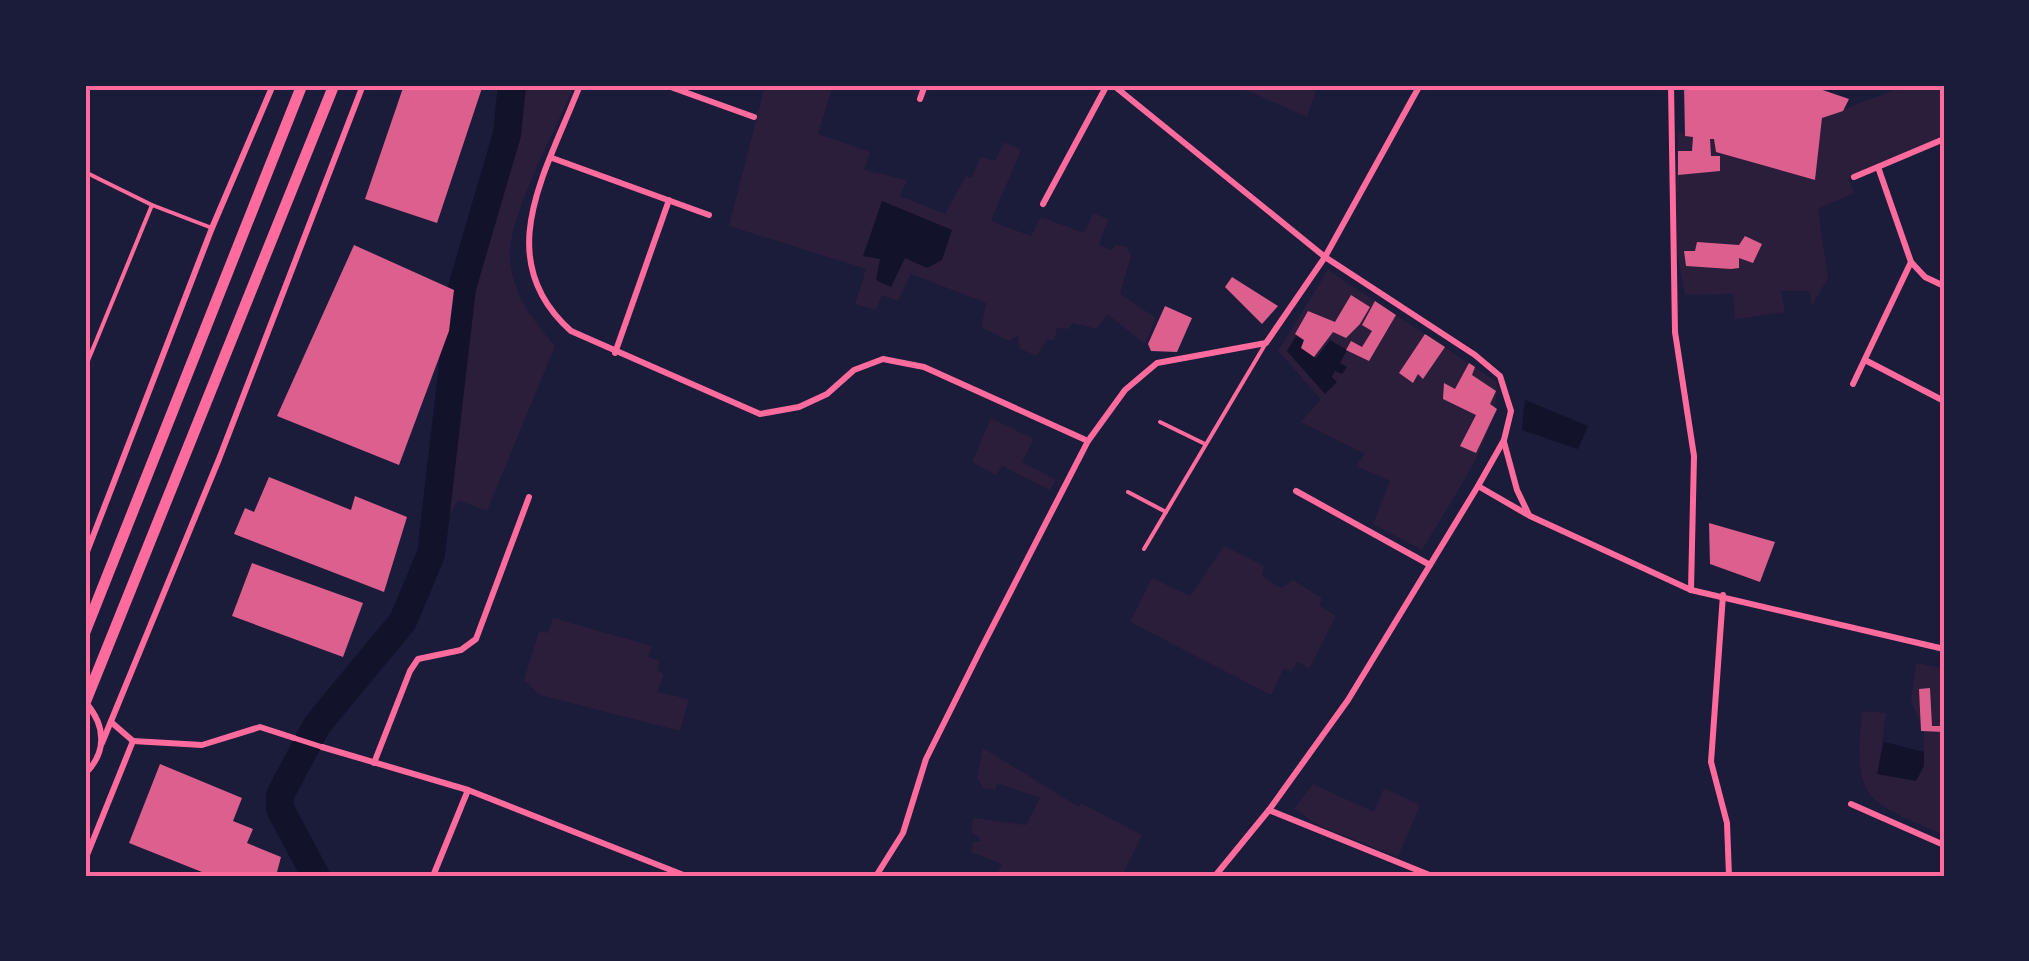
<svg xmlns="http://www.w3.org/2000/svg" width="2029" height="961" viewBox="0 0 2029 961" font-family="Rubik,sans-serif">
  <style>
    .green { fill: #2a1e3b }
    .water { fill: #12122b }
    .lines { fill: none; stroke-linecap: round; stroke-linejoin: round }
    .river { stroke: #12122b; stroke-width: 28 }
    .building { fill: #dd5f8e }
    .service { stroke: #ff6b9d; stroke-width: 4 }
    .pedestrian { stroke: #ff6b9d; stroke-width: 5 }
    .minor { stroke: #ff6b9d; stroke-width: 6 }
    .trunk { stroke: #ff6b9d; stroke-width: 11 }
    .neatline { fill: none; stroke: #ff6b9d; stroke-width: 4 }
  </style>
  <rect width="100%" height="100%" fill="#1b1b3a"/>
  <!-- green -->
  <g class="green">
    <path d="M514,85H575C557,126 508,217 510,258C512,294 534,321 555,346L487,511L458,500L448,518L437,516L463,289L509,134Z"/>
    <path d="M765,85H833L818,134L870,152L864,170L907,180L900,196L945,214L966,176L972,178L980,157L995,161L1004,142L1021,150L991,221L1031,236L1041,217L1084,233L1093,213L1108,219L1099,245L1112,250L1116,245L1127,247L1131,256L1120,294L1156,318L1145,344L1107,314L1097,329L1073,323L1068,329L1057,328L1054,341L1047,339L1037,356L1020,349L1018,335L1009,341L981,327L986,303L911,274L898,301L882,295L876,310L855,304L866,269L729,226Z"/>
    <path d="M1235,85H1318L1307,117Z"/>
    <path d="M1907,85H1944V139L1848,178L1854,193L1818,209L1828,278L1812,306L1809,291H1781L1785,312L1735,319L1733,294L1685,295L1673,233L1678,132L1714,139L1716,152L1815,180L1822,118Z"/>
    <path d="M1328,270L1497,382C1499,438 1450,501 1422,550L1373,524L1390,481L1356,466L1365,454L1301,422L1321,399L1278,351Z"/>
    <path d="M991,418L1034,439L1022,462L1056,480L1050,490L1002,466L996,475L972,462Z"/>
    <path d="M1224,546L1264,566L1262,576L1281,588L1293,580L1322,598L1319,605L1336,616L1309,669L1298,662L1291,672L1284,668L1271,695L1130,622L1152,578L1190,596Z"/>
    <path d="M553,618L652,646L648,657L660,661L657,670L664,674L657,692L689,699L680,731L540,695L524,680L539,631L548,633Z"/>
    <path d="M1916,663L1944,668V835C1865,801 1853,801 1862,711L1886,713L1878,773L1924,766V730L1911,701Z"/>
    <path d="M983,748L1079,807L1081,803L1142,835L1122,876H996L1002,864L971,852L973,842L982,841L971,831L973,818L1026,825L1040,798L997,783L995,790L983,788L977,778Z"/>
    <path d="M1313,784L1374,812L1384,788L1420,805L1398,857L1320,826L1294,809Z"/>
  </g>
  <!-- water -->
  <g class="water">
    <path d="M882,201L952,230L942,260L927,268L905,258L891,287L876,280L880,259L863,256Z"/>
    <path d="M1296,336L1304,341L1301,348L1316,358L1330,340L1347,350L1340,363L1347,367L1342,374L1335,371L1332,377L1337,382L1325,394L1287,351Z"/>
    <path d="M1525,400L1588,426L1578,449L1522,430Z"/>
    <path d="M1884,742L1924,752V766L1916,781L1877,774Z"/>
  </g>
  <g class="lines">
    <!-- river -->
    <path class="river" d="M316,876L280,809V795L317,725L403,621L431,554L462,288L507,134L512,85"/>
  </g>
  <!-- building -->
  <g class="building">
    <path d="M404,85H483L437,223L365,199Z"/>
    <path d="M1684,85H1808L1849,99L1843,111L1822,118L1815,180L1716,152L1714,139H1710L1711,156H1720V171L1678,175V151H1692L1693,137L1685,136Z"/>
    <path d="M1745,236L1762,244L1753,263L1739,258V268L1731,269L1686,266L1684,251H1695L1697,242L1739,245Z"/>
    <path d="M354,245L454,290L449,331L399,465L277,416Z"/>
    <path d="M1232,277L1278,306L1262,324L1225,287Z"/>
    <path d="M1351,295L1370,307L1360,324L1346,338L1333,332L1314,357L1301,348L1304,340L1295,334L1308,311L1335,322Z"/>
    <path d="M1375,301L1396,315L1369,361L1346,350L1351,341L1362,347L1372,331L1362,325Z"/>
    <path d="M1165,306L1192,318L1177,352L1151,351L1148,344Z"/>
    <path d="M1425,334L1445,347L1423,379L1418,374L1413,383L1399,373Z"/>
    <path d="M1469,363L1475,367L1472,375L1496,391L1490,404L1497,409L1476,453L1460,446L1476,415L1443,399L1444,383L1455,389Z"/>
    <path d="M269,477L351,510L355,496L407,517L384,592L234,534L245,508L254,512Z"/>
    <path d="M1709,523L1775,542L1760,582L1710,564Z"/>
    <path d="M252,563L363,603L343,657L232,616Z"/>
    <path d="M1930,688L1932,726H1944L1943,732L1921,731L1919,689Z"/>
    <path d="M160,764L242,798L233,821L253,829L247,843L281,857L276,876H212L129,843Z"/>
  </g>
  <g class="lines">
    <!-- service -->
    <g class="service">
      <path d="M85,172L152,205L85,368"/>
      <path d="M152,205L212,228"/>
      <path d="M1160,422L1205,444"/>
      <path d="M1128,492L1166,512"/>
      <path d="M1144,549L1266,343"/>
    </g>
    <!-- pedestrian -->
    <path class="pedestrian" d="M294,738L322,747"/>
    <!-- minor -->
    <g class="minor">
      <path d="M580,85C547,171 489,258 571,331L760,414L799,407L827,394L854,370L883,359L924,367L1088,441"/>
      <path d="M665,85L754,117"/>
      <path d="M1113,85L1325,257L1475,355L1500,376L1511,411L1504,440L1478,486L1348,700L1269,810L1215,876"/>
      <path d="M1671,85L1675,332L1694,456L1691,590"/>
      <path d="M920,99L925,85"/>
      <path d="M552,158L709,215"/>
      <path d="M1854,177L1944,139"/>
      <path d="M1043,204L1107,85"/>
      <path d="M1911,262L1925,277L1944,286"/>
      <path d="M615,353L669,200"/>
      <path d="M1865,360L1944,401"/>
      <path d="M1853,384L1911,262L1878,167"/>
      <path d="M1504,442L1517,490L1529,515"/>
      <path d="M1478,486L1530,516L1691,590L1944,649"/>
      <path d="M1296,491L1430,565"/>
      <path d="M85,557L212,228L273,85"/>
      <path d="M1723,595L1711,762L1727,823L1729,876"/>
      <path d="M111,722L133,741"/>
      <path d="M133,741L202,745L260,727L294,738"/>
      <path d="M102,743L219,459L363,85"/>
      <path d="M322,747L468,790L686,876"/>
      <path d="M374,763L410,671L418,659L461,650L476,639L529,497"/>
      <path d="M85,774C107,752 106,726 86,703"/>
      <path d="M1851,804L1944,845"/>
      <path d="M1269,810L1432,876"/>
      <path d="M85,860L133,741"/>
      <path d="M433,876L468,790"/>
      <path d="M876,876L903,833L926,759L981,649L1088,441L1125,390L1157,363L1266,343L1325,257L1420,85"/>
    </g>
    <!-- trunk -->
    <g class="trunk">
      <path d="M85,632L302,85"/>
      <path d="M85,703L334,85"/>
    </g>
  </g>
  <!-- border -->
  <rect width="2029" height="961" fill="none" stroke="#1b1b3a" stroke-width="175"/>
  <rect x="88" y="88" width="1854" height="786" class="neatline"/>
</svg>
